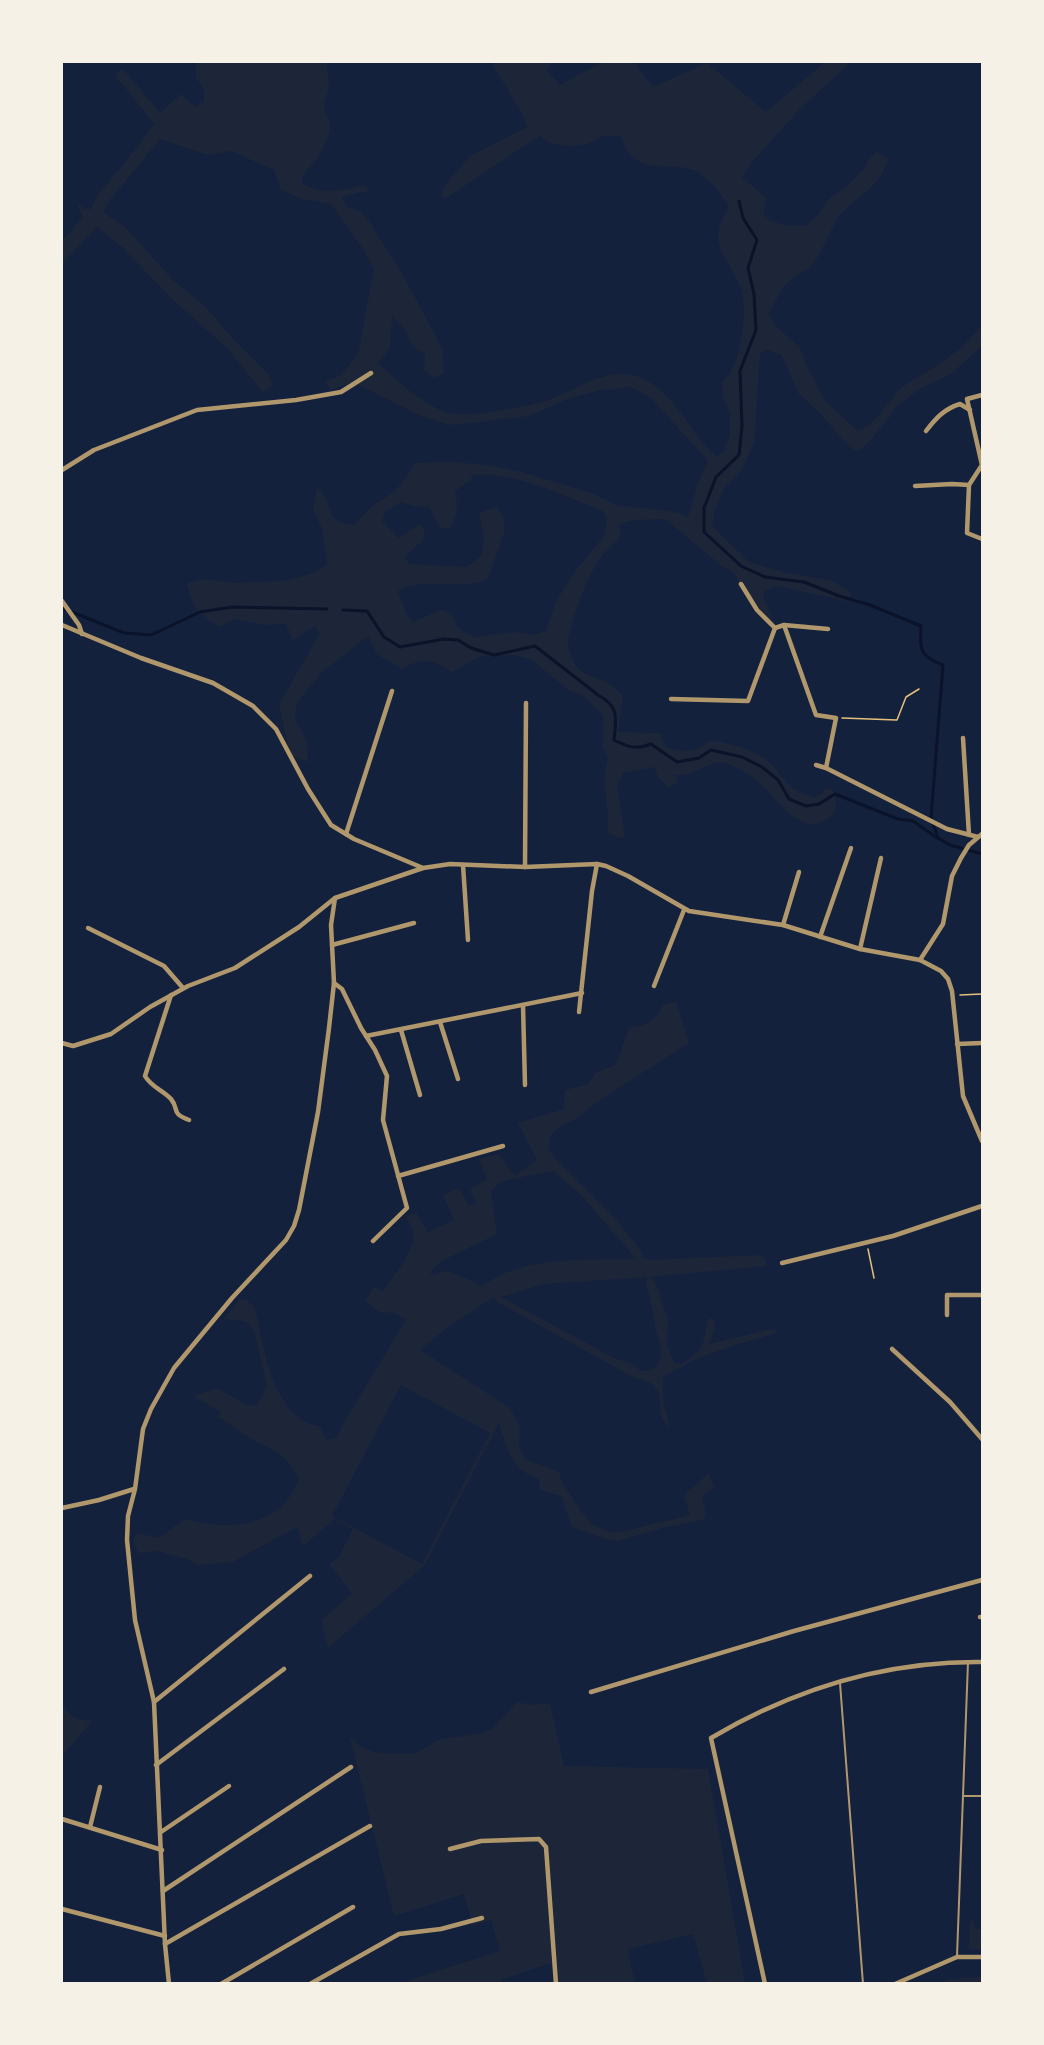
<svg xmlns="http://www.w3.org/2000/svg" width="1044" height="2045" viewBox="0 0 1044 2045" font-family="'Fira Sans Condensed',sans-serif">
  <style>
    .green { fill: #1d2539; fill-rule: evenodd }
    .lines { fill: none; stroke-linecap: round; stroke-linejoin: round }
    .stream { stroke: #0b132b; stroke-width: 3 }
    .path { stroke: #e5c07b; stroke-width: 1.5 }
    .service { stroke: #b1986c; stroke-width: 2 }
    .minor { stroke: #b1986c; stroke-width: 4.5 }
  </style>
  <rect width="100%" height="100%" fill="#14213d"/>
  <!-- green -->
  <g class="green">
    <path d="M196,62H326C330,81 330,84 325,102C322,110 329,117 330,124C333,139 311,166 302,177V183C321,196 344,190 365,185L368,191L344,196L342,199L347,207L360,211L371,224L403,275L442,348L444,373L434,378L424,370L425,355L412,345L404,328L392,316L390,348L378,363C396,380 431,413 457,414C472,415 488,412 503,410C520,407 539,404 556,397C582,386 612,365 642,378C676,394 690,434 717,457L724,451L730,435V414L723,397L722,382C725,379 729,375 731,371C742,355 748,303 740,286C725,251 706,247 729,206C724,196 704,174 694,170C663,160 634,178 621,136H602L586,145L568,146L552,144L539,136L445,199L441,196L444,186L470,156L527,127L522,113L491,62H551L547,71L560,85L602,62H634L653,87L707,63L766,112L825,62H851L801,108L751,163L742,177L766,198L763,213L770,221L790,226H805L817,216L830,198L845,188L863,170L870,157L877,152L888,159C880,190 855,195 838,218C829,231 821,256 811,266C807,270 800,273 795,276C783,285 776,300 769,313L773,323L800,348L808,369L826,402L858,431L870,425L902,387L939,364L961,348L980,328L982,329V346L951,374L919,389L894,409L889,418L869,442L857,452L843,440L821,414L799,394L781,354L766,350L760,353L754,443L742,470L724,488L715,510L712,526L749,562L783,572L832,581L851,592L850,602L777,586L765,590L763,596L772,619L766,621L733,572L723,567L665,519L635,520L619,524L621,536C612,546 600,556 594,568C584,585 571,622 568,642C568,650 573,662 578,668C587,679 609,676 623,697L618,732L660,733L666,747C683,753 696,753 710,740C729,744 757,749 771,764C791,785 786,789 816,798L826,789L831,788L835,796L836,811C802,847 779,798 756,780C746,772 735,765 723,763C711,761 699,771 688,774C684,775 679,775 675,775L678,782L669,788L658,777L655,767L623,773L617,786L625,837L617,838L608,832C610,805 600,785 608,758L603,748V715L583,696L567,689L532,660L515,655H494L479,657L452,672C432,659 423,657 402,669L377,654L368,636L321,673L297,703L295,720L307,741L308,762L290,755L279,704L320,633L315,626L293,640L286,624L267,625L234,619L221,627C199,617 192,606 187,583L206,579L232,583L283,581L314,573L327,564L322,529L313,509L317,488C337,501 318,521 354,525C361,518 368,509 375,504C393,494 406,482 414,463L452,462L487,465L522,472L594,494L618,506L661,510L679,513L688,517L697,486L708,461L651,398L631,387L601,390L567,399L529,416L450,425L421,416L353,382L331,390L325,382L341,375L358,354L374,269L361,246L331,204L302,199L281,190L274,170L231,151L208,155L160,139L110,200L103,212L124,226L174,281L206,307L232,338L269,375L273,385L263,392L227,348L170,297L122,247L97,227L62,264V241L83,217L76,201L84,209H91L97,196L135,150L154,124L116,76L118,71L124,70L160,113L181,94L195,107L204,101V90L196,77ZM472,475C517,472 563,495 604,512L607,520L604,536L577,569L556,601L546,631L532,635L515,632L477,637L471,636L458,628L451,613L441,610L413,622L407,615L398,591C423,576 461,591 488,579L505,530L503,517L497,507L479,513L484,539L481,556L467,567L409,564L405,557L423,540L425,530L419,524L399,538L382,521L385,512L402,502L413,506L429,507L441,528H450C458,517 458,504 455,491L471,480Z"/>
    <path d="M676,1001L689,1043L597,1102L577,1118L561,1126L551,1135L549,1148L555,1158L617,1220L641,1251L642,1256L648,1260L763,1255L767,1266L649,1277L655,1281L668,1320L667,1344L674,1363L682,1364C708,1346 701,1347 708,1319H715L714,1330L709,1344L767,1330H776V1333C738,1345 696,1354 663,1378V1401L670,1427C654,1417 666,1397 654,1386C649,1381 640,1380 635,1378L497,1302L494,1297L448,1327L420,1350L510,1408L520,1427L519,1447L525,1459L559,1472L562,1482L580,1510L592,1524L608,1532H621L690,1515L684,1495L709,1473L714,1488L702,1496L706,1516L702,1520L666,1527L618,1541L605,1539L572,1527L561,1496L540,1490L539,1479C533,1476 526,1474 522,1470C508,1459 504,1438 499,1423L424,1566L328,1648L321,1620L352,1594L329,1564L339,1557L353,1529L335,1519L303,1546L297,1527L233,1562L196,1565L188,1559L157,1551L138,1553L133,1540L137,1533L159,1538L185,1519C220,1529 267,1530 290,1496C294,1491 296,1484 299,1479C282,1446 269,1451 242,1433C234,1428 227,1421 218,1417L221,1412L193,1396L217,1388L245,1404L255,1406L262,1398L267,1385L254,1331L246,1321L224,1319L240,1299L247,1300L255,1309C264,1347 272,1418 319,1426L327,1440L337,1438L343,1424L406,1320L395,1313L379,1312L365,1300L374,1287L383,1291C393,1278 410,1256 413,1240C415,1232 409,1223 406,1217L416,1212L428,1232L454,1220L443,1195L459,1188L469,1206L476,1203L470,1190L487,1179L479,1159L498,1154L515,1176L537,1160L518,1123L564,1109L565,1090L588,1084L597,1072L616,1065L629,1027C645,1027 656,1020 663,1005ZM553,1171L582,1196L636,1259C592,1260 547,1257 505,1273C496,1277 488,1282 480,1287L477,1283L447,1271L432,1275L430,1272L440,1262L497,1234L491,1191L502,1181ZM647,1277L646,1283L653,1311L656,1331L662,1350L659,1363L650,1371H641L633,1364L614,1358L501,1297L544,1284ZM401,1385L490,1433L422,1564L332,1516Z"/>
    <path d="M517,1702L533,1705L550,1703L564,1766L708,1769L745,1983H707L693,1934L628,1949L635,1983H556L551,1963L501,1980V1983H407L406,1981L500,1951L491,1920L473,1926L464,1894L394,1916L350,1737L361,1747L377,1753L415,1754L438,1740L482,1733L493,1728Z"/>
    <path d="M62,1706L75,1718L92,1721L62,1756Z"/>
    <path d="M970,1921H974V1929H982V1950L969,1949Z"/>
    <path d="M982,1977V1983H938L950,1979Z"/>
  </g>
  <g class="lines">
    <!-- stream -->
    <g class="stream">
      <path d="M739,201L743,218L757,240L748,268L754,294L756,330L740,371L742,426L739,455L716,477L704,508V532L741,566L765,577L804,582L839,596L870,605L921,626C920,650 919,656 943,665L931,818L938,838L950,845L982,854"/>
      <path d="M62,608L124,633L151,635L200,612L232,607L327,609"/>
      <path d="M343,610L367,611L384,637L400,647L444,639L458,640L471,648L494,655L535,646L598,695C620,707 616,718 614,740C628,747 636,750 651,744L677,762L699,758L711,750L742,757L762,767L778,780L789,799L806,806L819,804L835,794L898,819L913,821L937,838"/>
    </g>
    <!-- path -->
    <g class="path">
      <path d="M842,718L897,720L906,697L919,689"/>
      <path d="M960,995L982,994"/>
      <path d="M868,1249L874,1278"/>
    </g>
    <!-- service -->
    <g class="service">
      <path d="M840,1683L863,1984"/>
      <path d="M963,1796H982"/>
      <path d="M957,1956L968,1662"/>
    </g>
    <!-- minor -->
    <g class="minor">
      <path d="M982,395L967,399L982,465L969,485L967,533L982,539"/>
      <path d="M926,431C936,418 944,409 960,404L970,410"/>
      <path d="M62,470L94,450L197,410L296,400L341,392L371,373"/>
      <path d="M915,486L952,484L969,485"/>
      <path d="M741,584L757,610L775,628"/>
      <path d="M62,601L79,625L82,634"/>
      <path d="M62,625L141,658L213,683L253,706L276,729L308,789L331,825L354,839L423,868"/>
      <path d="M784,625L828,629"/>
      <path d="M671,699L748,701L775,628L784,625L816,715L836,718L826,768"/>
      <path d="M963,738L969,835"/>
      <path d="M816,765L826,768L947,829L978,837"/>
      <path d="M346,834L392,691"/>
      <path d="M463,865L468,940"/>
      <path d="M525,867L526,703"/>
      <path d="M783,925L799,872"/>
      <path d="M88,928L164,966L183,988"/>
      <path d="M820,937L851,848"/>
      <path d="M332,945L414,923"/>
      <path d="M860,949L881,858"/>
      <path d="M920,960L943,924L952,876L961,858L969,845L982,834"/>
      <path d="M334,983L342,989L361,1028L375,1050L387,1076L383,1120L407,1208L373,1241"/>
      <path d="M654,986L684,910"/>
      <path d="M171,995L145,1076C151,1087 163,1090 171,1099C180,1110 170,1113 189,1120"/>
      <path d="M523,1005L525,1085"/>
      <path d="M579,1012L592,891L597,864"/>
      <path d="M440,1022L458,1079"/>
      <path d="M401,1030L420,1095"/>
      <path d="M366,1036L582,993"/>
      <path d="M62,1043L73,1046L111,1034L150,1007L188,986L235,968L299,927L335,898L423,868L450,864L525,867L597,864L606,866L628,876L689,911L783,925L860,949L920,960L941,971L948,979L952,991L963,1096L982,1141"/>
      <path d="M957,1044L982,1043"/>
      <path d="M398,1176L503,1146"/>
      <path d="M782,1263L893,1236L982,1206"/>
      <path d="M947,1315V1295H982"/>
      <path d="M892,1349L950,1402L982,1439"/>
      <path d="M62,1508L99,1500L134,1489"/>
      <path d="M980,1617H982"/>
      <path d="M591,1692L794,1631L982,1580"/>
      <path d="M154,1702L310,1576"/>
      <path d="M156,1765L284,1669"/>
      <path d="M62,1819L162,1850"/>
      <path d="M90,1827L100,1787"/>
      <path d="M161,1832L229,1786"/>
      <path d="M450,1849L481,1841L539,1839L546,1847L556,1984"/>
      <path d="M163,1891L351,1767"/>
      <path d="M62,1909L165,1936"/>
      <path d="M165,1944L370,1826"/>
      <path d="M169,1984L165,1944L154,1702L135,1620L127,1540L128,1516L135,1489L143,1429L151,1409L174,1368L232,1298L286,1240L294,1226L299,1210L318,1112L329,1028L334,983L331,925L335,898"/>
      <path d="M221,1984L353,1907"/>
      <path d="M310,1984L399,1934L441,1929L482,1918"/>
      <path d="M765,1984L711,1738C794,1689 886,1661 982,1662"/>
      <path d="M895,1984L957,1957H982"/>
    </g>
  </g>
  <!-- border -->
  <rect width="1044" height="2045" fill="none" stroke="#f6f1e7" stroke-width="126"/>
</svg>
